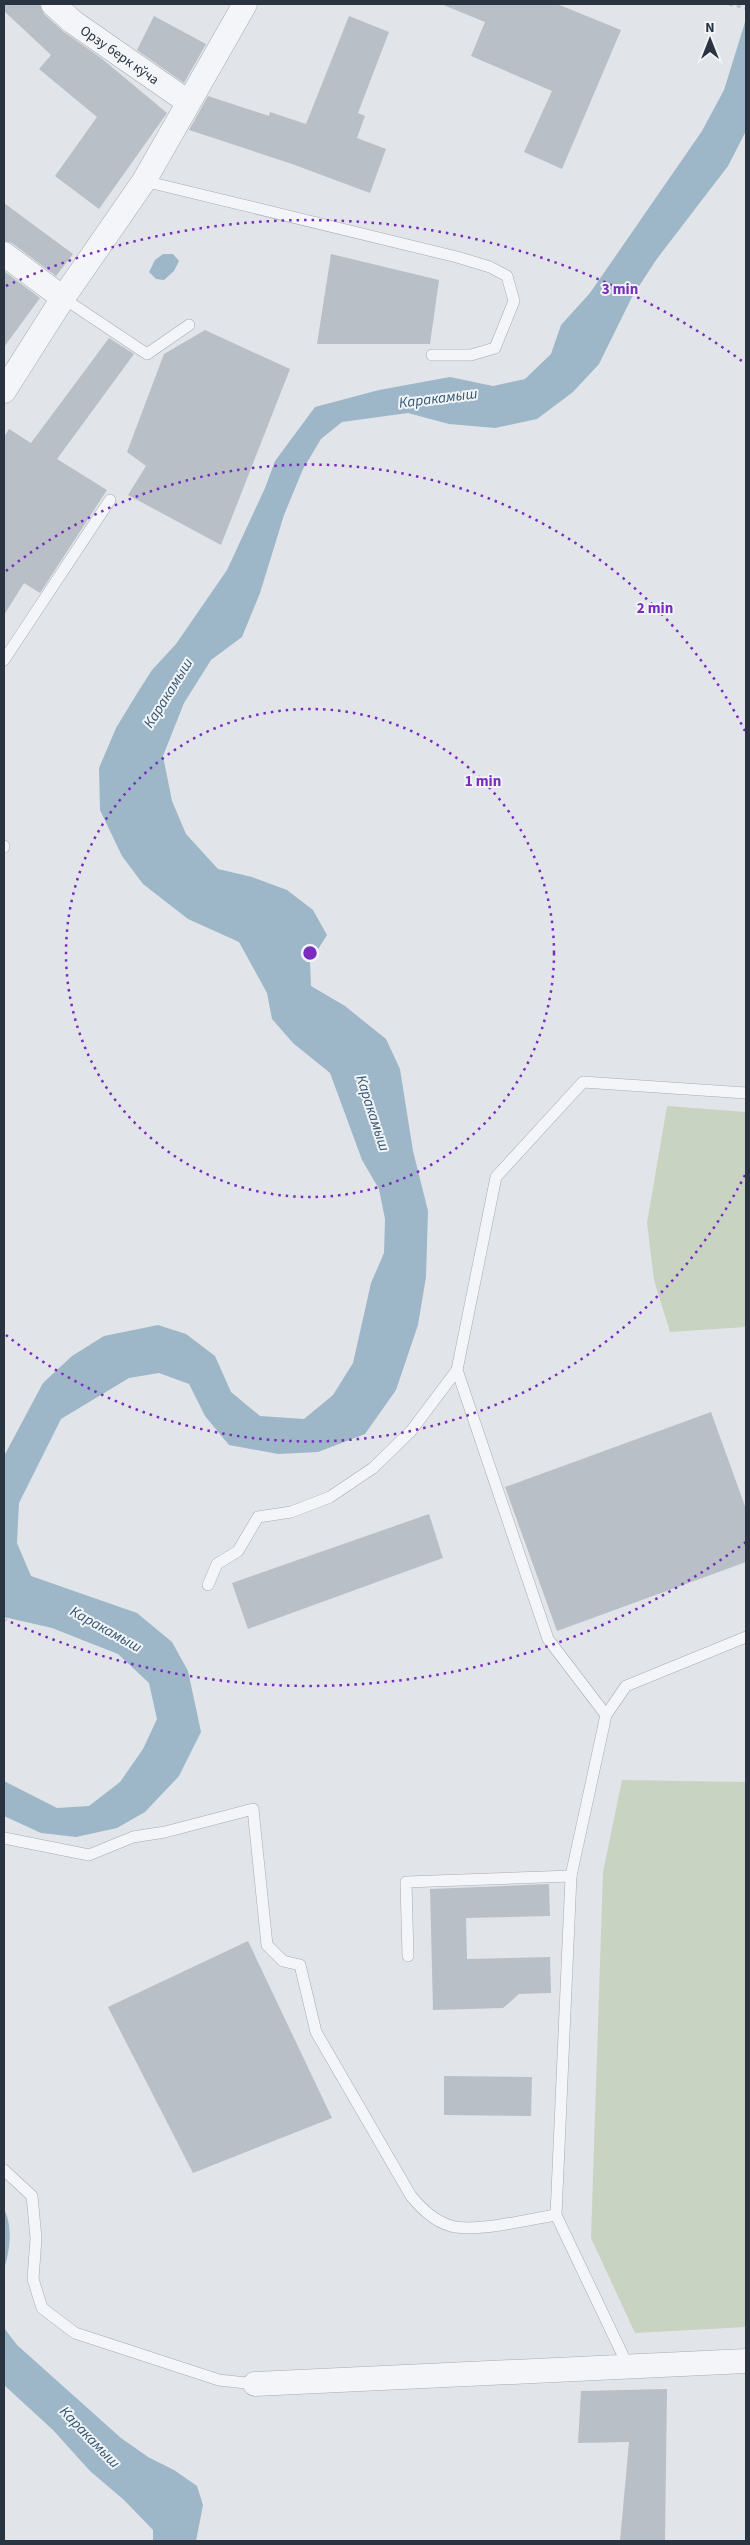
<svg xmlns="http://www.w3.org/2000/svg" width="750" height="2545" viewBox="0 0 750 2545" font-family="'Source Sans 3',sans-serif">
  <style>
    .green { fill: #c8d3c2 }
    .water { fill: #9db6c8 }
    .building { fill: #b8bfc6 }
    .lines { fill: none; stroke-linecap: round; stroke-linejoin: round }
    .lane-casing { stroke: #a6acb3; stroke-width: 12 }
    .street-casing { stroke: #a6acb3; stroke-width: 25 }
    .path { stroke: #bfc3c8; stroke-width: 3; stroke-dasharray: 4 4; stroke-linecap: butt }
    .lane { stroke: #f3f5f8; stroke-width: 11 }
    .street { stroke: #f3f5f8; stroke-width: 24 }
    .ring { fill: none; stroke: #7b2cbf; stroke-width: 2.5; stroke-dasharray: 2.5 5 }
    .labels { text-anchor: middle; stroke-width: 4; stroke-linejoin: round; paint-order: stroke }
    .street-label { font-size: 14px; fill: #2a3440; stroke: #f0f4f7 }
    .water-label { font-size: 15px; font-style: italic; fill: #355673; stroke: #f0f4f7 }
    .centre { fill: #7b2cbf; stroke: #f0f4f7; stroke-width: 2.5 }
    .ring-label { font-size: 15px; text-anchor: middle; font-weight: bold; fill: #7b2cbf; stroke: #f0f4f7; stroke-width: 4; stroke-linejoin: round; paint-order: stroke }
  </style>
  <rect width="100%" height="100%" fill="#e1e5e9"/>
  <!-- green -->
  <g class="green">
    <path d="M667,1106L746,1112V1327L670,1332L654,1280L647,1223Z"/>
    <path d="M622,1780L746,1782V2327L635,2333L591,2238L603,1872Z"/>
  </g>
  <!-- water -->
  <g class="water">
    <path d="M746,19V131L728,166L656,260L632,297L599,364L573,392L537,419L495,428L449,424L408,413L342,422L321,439L303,469L284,515L260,593L242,637L211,660L184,703L163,756L172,801L186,834L218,869L252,877L287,890L313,910L327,935L310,962L311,986L345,1006L386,1039L400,1069L413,1151L428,1211L426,1277L418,1325L396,1390L365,1434L318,1452L278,1454L229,1445L205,1416L189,1384L159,1373L129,1378L61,1419L19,1503L17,1543L31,1576L137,1613L172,1642L188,1671L201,1732L179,1776L145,1812L117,1828L76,1837L41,1833L4,1816V1781L57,1808L89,1806L120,1782L143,1749L157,1719L149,1683L118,1654L52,1628L4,1617V1456L43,1383L72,1356L104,1336L158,1325L186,1334L215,1356L231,1392L260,1416L304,1419L333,1395L353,1363L371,1283L384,1253L385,1219L379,1189L362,1160L330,1073L293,1043L272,1019L267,993L239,942L188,919L143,884L122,856L100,810L99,768L116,728L136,695L152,670L176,644L227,570L265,488L275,461L315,407L379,390L450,377L493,386L525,379L551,354L561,325L590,293L702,131L724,90Z"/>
    <path d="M163,254H173L179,261L174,271L164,280L156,279L149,272L155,260Z"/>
    <path d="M4,2209C13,2227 10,2250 4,2269Z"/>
    <path d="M4,2328L17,2345L121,2438L148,2457L174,2470L197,2486L203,2505L196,2541H153V2530L124,2500L90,2471L53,2430L4,2385Z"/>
  </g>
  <!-- building -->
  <g class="building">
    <path d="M4,4H40L44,14L64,32L101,58L167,113L99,209L55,176L97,117L39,69L51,55L4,11Z"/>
    <path d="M441,4H557L621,30L562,169L524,152L552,91L471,56L485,22Z"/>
    <path d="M154,16L206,44L184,83L137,50Z"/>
    <path d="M349,16L389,32L358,113L365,116L357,138L386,149L370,193L292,164L189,130L208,96L269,116L270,112L306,124Z"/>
    <path d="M4,203L73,254L56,276L12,243L4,241Z"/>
    <path d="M331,254L439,280L430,344H317Z"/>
    <path d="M4,271L40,298L4,347Z"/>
    <path d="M205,330L290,369L221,545L128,495L146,466L127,452L164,354Z"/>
    <path d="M109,338L134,354L57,459L107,490L40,593L24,583L4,615V437L9,429L31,443Z"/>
    <path d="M711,1412L746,1509V1562L557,1631L505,1487Z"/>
    <path d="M429,1514L443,1558L248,1629L232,1583Z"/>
    <path d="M549,1884L550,1916L466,1918L467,1959L550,1957L551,1993L519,1994L503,2008L433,2010L430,1889Z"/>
    <path d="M248,1941L332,2118L193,2173L108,2007Z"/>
    <path d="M444,2076L532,2077L531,2116L444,2115Z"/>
    <path d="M667,2389L665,2541H620L629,2442L578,2443L581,2391Z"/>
  </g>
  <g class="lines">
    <!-- lane casing -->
    <g class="lane-casing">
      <g id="lane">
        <path d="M144,181L457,257L490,267L507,276L514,301L495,348L471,355H432"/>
        <path d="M63,298L147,354L189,325"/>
        <path d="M4,660L110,500"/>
        <path d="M4,847V846"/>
        <path d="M457,1370L548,1639L606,1715L571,1876L556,2215L628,2366"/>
        <path d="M208,1585L217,1564L238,1551L258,1517L291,1512L330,1497L373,1468L411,1431L457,1370L496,1177L583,1082L746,1093"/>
        <path d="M606,1715L626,1686L746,1637"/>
        <path d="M4,1838L89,1855L133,1837L165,1832L253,1809L267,1945L283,1961L300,1965L316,2032L411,2196C422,2209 434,2221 451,2226C475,2233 530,2219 556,2215"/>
        <path d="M408,1956L406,1882L571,1876"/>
        <path d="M4,2170L32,2196L36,2238L33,2279L42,2308L75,2333L219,2380L255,2384"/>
      </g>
    </g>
    <!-- street casing -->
    <g class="street-casing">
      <g id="street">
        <path id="s1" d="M53,4L73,22L188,102"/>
        <path d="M4,254L63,298"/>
        <path d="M4,391L63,298L144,181L245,4"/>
        <path d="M255,2384L746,2361"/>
      </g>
    </g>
    <!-- path -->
    <path class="path" d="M729,4L746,8"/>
    <!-- lane -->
    <use href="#lane" class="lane"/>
    <!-- street -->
    <use href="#street" class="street"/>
  </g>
  <!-- distance rings -->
  <g class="ring">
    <circle cx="310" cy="953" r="244"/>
    <path d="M745 1175A488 488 0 0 1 6 1335M6 571A488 488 0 0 1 745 731"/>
    <path d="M746 1542A733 733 0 0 1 6 1620M6 286A733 733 0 0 1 746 364"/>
  </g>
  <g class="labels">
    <!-- street labels -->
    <g class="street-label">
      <text dy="5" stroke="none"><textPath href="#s1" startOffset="84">Орзу берк кўча</textPath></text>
    </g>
    <!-- water labels -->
    <g class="water-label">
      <text transform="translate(438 398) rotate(-7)" y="5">Каракамыш</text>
      <text transform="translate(168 693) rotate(-58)" y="5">Каракамыш</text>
      <text transform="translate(373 1113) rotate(72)" y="5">Каракамыш</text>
      <text transform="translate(106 1629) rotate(29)" y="5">Каракамыш</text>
      <text transform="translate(90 2437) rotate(46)" y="5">Каракамыш</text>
    </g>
  </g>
  <circle cx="310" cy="953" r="8" class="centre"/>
  <g class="ring-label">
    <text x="620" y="294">3 min</text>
    <text x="655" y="613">2 min</text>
    <text x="483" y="786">1 min</text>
  </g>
  <!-- border -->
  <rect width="750" height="2545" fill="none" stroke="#2a3440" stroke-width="10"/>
  <!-- north arrow -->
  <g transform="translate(710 40)" stroke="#f0f4f7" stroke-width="4" paint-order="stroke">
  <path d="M0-4L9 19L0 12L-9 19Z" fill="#2a3440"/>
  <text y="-8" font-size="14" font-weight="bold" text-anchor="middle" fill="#2a3440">N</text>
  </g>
</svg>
